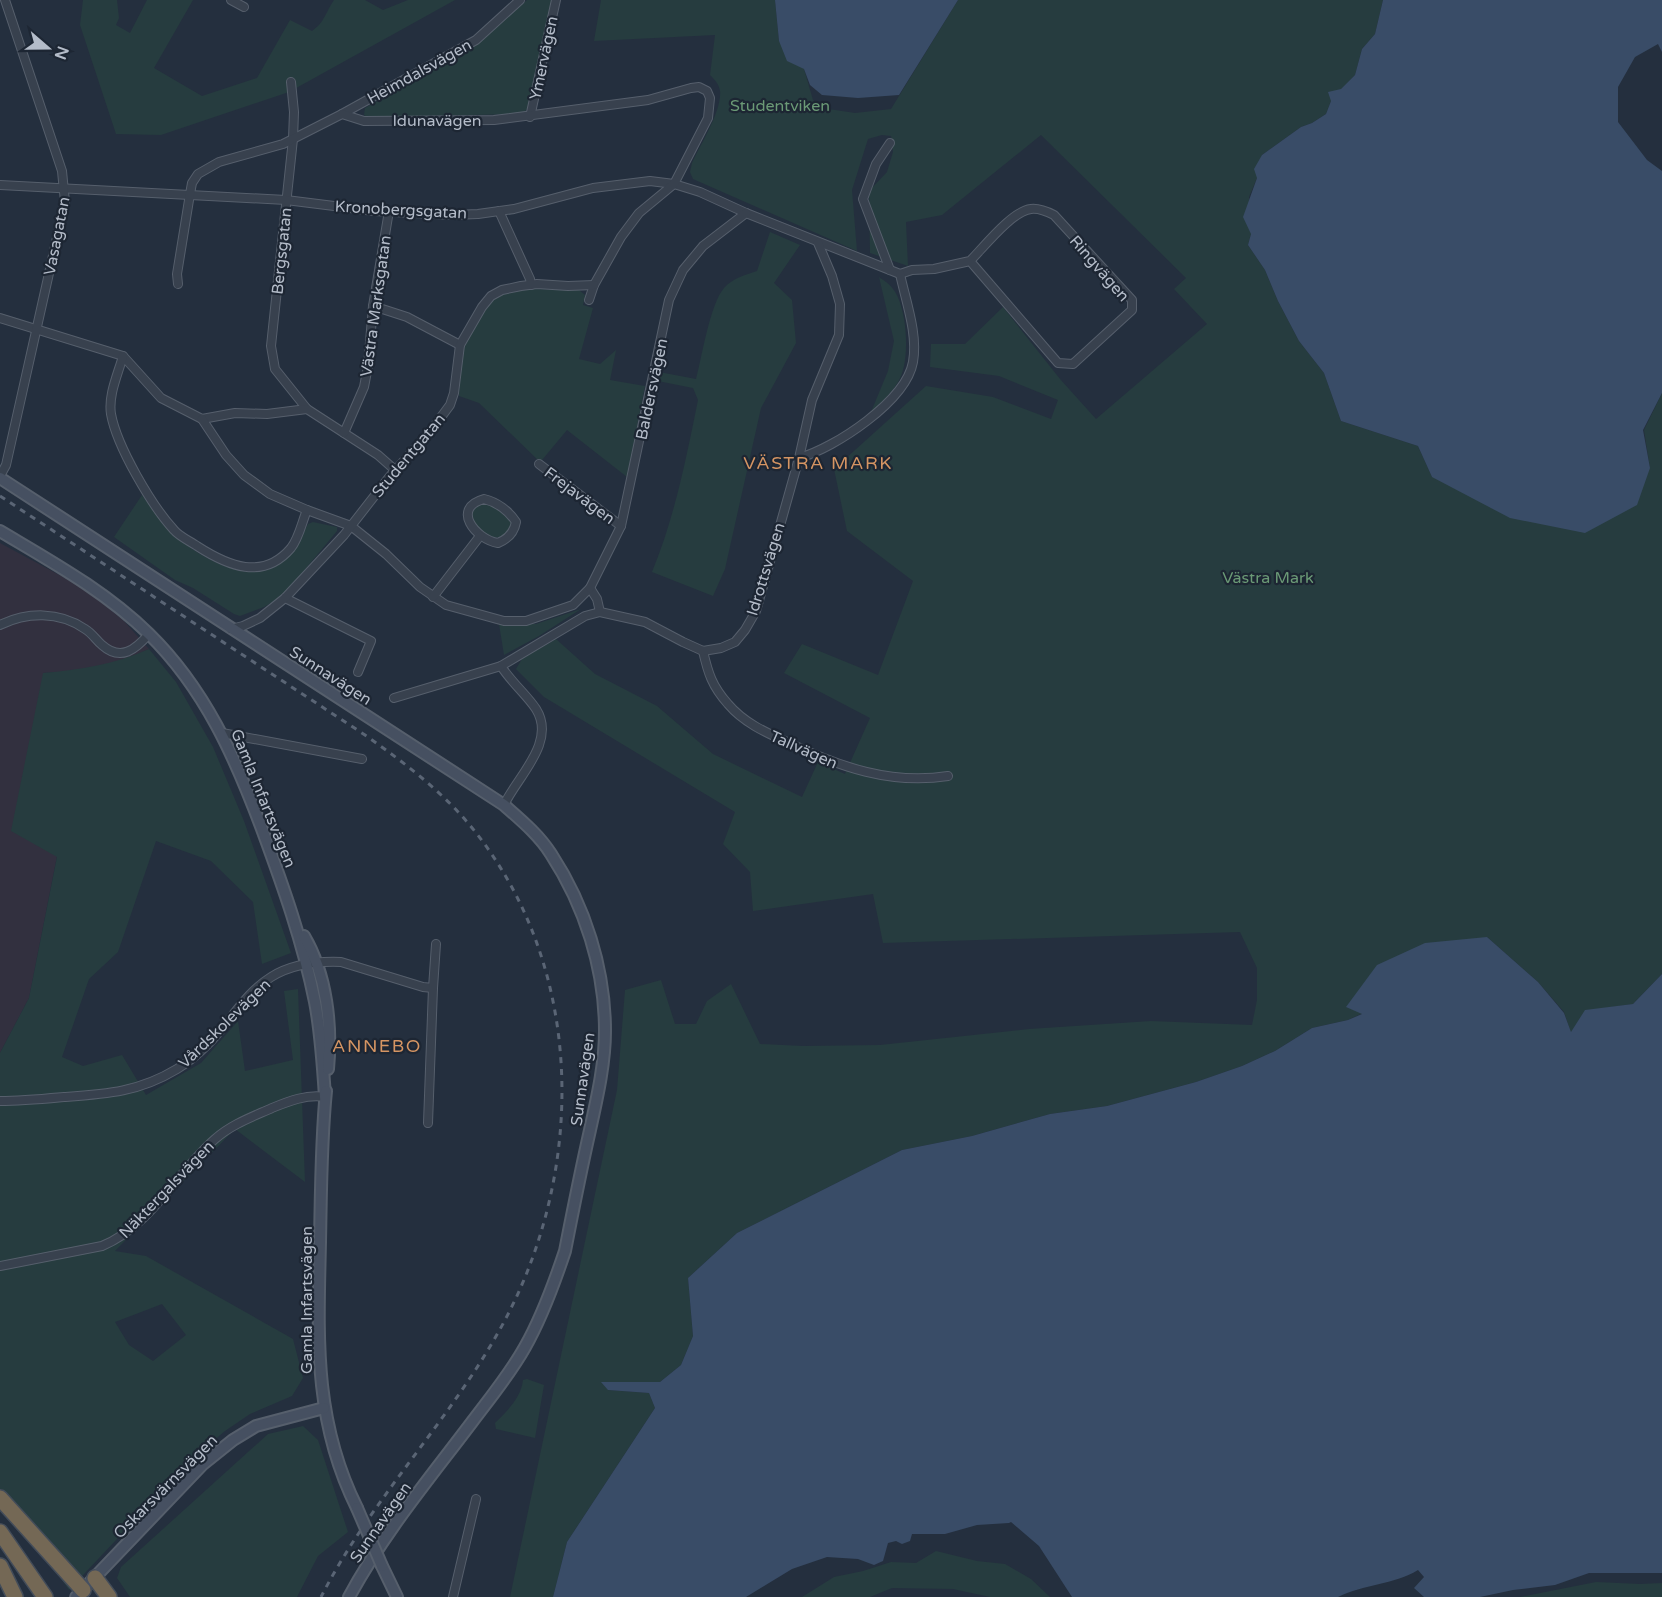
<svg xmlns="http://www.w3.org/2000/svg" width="1662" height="1597" viewBox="0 0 1662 1597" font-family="'Varela Round',sans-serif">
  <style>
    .medical { fill: #32303f }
    .green { fill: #263c3f; fill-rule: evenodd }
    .water { fill: #394c67 }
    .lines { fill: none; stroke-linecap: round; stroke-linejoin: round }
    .street-casing { stroke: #565f6c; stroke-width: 10 }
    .secondary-casing { stroke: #565f6c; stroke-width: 14 }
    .highway-casing { stroke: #434c59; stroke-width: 18 }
    .street { stroke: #38414e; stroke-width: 8 }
    .secondary { stroke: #465061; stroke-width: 10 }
    .highway { stroke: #746855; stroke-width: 15 }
    .rail { stroke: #5a6575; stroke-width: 3; stroke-dasharray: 6 6; stroke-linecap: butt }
    .secondary-bridge-casing { stroke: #565f6c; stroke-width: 14; stroke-linecap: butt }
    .secondary-bridge { stroke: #465061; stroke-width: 10 }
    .labels { text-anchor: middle; stroke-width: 4.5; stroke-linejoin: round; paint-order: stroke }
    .street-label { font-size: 16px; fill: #b4bcc9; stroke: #1d2633 }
    .park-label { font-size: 16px; fill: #6b9a76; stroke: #1d2633 }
    .neighbourhood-label { font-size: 18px; letter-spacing: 1.5px; fill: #d59563; stroke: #1d2633 }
  </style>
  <rect width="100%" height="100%" fill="#242f3e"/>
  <!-- medical -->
  <path class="medical" d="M0,543L65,578L99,600L124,621L149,649L125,660L77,671L43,673L57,856L29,998L0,1053Z"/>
  <!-- green -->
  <g class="green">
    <path d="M83,0H117L119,18L116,25L130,33L147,0H193L154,68L202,96L257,78L290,20L312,31C325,22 325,13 334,0H365L383,10L408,0H455L289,92L161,135L116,134L80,25Z"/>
    <path d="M527,0H553L527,109L523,114L367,117L364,115L365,108L477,45Z"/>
    <path d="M601,0H775L779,41L804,69L813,100L822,108L855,113L891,109L958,0H1383L1375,34L1362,49L1355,75L1331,101L1326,114L1312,123L1301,127L1262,155L1257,178L1249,197L1251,234L1248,245L1265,270L1278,301L1299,341L1324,373L1341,421L1418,446L1432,477L1650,468L1644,430L1662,393V974L1633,1004L1585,1011L1571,1033L1564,1012L1538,982L1487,937L1360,989L1347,1007L1363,1013L1348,1020L1312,1028L1275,1051L1242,1066L1196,1082L1107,1106L1050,1114L972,1136L902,1150L737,1233L688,1278L693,1336L681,1365L660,1382L608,1390L649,1393L655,1408L567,1542L553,1597H510L617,1090L625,990L661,980L675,1024H696L707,1001L731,984L760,1044L803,1046L880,1045L1029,1029L1151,1021L1252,1025L1257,1000V968L1240,932L883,943L873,894L753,911L750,872L723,844L735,812L544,697L516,669L522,659L556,639L595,674L657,706L713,754L802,797L818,762L845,774L870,718L784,673L802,644L878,675L913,581L847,531L834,469L926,386L993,397L1051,419L1058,400L999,376L930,367L931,344H965L1003,307L1060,379L1096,419L1207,324L1174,289L1186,278L1041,135L942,215L906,222L908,266L870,253L869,191L887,172L893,152L891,136L882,135L868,139L852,190L857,251L693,179L690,172L692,163C700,145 722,111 720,91C719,84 715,80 710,75L715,35L594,41Z"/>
    <path d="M770,232L800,245L774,283L792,300L796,343L761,408L725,569L713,596L652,572C675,516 686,459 698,400L693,388L658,381L659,372L696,379C702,357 710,304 724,288C733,278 745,275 757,271Z"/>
    <path d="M879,277C883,280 890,284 893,289C907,306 910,356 901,376C895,390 882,402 871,412L888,371L894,341Z"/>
    <path d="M530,289L579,290L585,295L583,305L593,308L579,359L600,364L616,350L610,380L645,386L627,477L567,430L542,460L539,461L479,403L459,396L462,349L487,307L495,299L508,291Z"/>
    <path d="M142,495C152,508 162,524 174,535C198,556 246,585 278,565C293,556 300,539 308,524L313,522L337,527V531L283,596L264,607L240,616L234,614L193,588L175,580L114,537Z"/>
    <path d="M481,502L490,503L511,520C517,558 445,525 481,502Z"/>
    <path d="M581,609L539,636L504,655L499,624H536Z"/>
    <path d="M149,649L176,682L213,747L244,821L291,953L262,964L253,902L211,861L156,841L118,952L89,979L62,1057L83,1066L122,1055L146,1095L201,1063L238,1021L245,1071L293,1060L284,991L298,989L305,1182L235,1129L115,1251L146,1256L293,1339L303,1378L292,1396L250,1414L225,1431L194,1457L69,1590L0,1492V1053L29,998L57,857L11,831L43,673C80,670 115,664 149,649ZM162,1304L186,1335L153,1361L129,1345L115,1322Z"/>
    <path d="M527,1379L544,1385L535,1438L496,1429L495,1423C507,1411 521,1398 523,1380Z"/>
    <path d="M303,1426L318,1440L348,1532L318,1556L297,1597H130L117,1578L121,1567L268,1434Z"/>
    <path d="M936,1551L977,1561L1005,1564L1031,1579L1050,1597H990L953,1589L892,1588L870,1597H802L834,1577L863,1571L891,1562L916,1563Z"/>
    <path d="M1596,1582L1640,1584L1662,1583V1597H1520Z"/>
  </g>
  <!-- water -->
  <g class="water">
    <path d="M775,0H958L899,95L858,98L822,95L810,85L804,69L787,61L779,41Z"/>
    <path d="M1383,0H1662V52L1658,44L1635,57L1618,87V122L1647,160L1662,171V393L1643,430L1650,468L1637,505L1585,533L1510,518L1432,477L1418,446L1341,421L1324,373L1299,341L1278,301L1265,270L1248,245L1251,234L1243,217L1257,178L1254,169L1262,155L1301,127L1312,123L1326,114L1331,101L1328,92L1341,89L1355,75L1362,49L1375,34Z"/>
    <path d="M1487,937L1538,982L1564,1013L1571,1032L1585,1010L1633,1004L1662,974V1573H1589L1555,1585L1513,1590L1480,1597H1424L1414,1588L1424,1577L1418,1570C1393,1585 1364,1584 1338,1597H1072L1039,1546L1011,1522L1009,1523L977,1525L945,1534H912L910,1541L902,1544L896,1541L888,1543L883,1561L874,1565L858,1559L827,1557L792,1569L746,1597H553L567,1542L655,1408L649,1393L608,1390L601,1382H660L681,1365L693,1336L688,1278L737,1233L902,1150L972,1136L1050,1114L1107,1106L1196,1082L1242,1066L1275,1051L1312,1028L1348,1020L1362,1014L1346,1007L1377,965L1425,943Z"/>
  </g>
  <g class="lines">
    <!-- street casing -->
    <g class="street-casing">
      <g id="street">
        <path d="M231,0L244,7"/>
        <path d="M291,82L294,112L293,139L271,346L275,369L307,409"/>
        <path d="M342,114L476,40L520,0"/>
        <path d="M530,117L556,0"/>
        <path d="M890,143L876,164L863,199L890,270"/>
        <path d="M0,185L286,200L374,211L453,215L478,214L514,209L593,188L650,181L674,184L700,192L746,213L900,274L912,270L934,269L970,261L1058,363L1073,364L1132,310V300L1054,215C1046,211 1039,208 1031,209C1012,211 984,247 970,261"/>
        <path d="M499,211L530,279L531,285"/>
        <path d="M178,284L177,274L190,194L192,183L198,174L219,162L283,144L342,114L364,121L494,120L648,100L691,88L699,87L707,91L710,98L708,118L674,184L639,213L621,237L594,285L589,300"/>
        <path d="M373,306L407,317L460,345"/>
        <path d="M0,318L123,356L161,398L202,419L235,413L267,414L307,409L378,455L395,470"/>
        <path d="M123,356C118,374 108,395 111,414C117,447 152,506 174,530C180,537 190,541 197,546C228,566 263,581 291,548C299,538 302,522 307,510"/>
        <path d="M202,419L226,455L244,475L270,494L307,510L351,526L386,554L420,587L446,605L504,621H526L573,605L590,588L597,599L600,612"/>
        <path d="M344,433L364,387L368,366L373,306L389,211"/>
        <path d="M799,458C835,448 906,401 913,362C918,334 906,302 900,274"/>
        <path d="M539,464L621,526"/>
        <path d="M0,476L6,465L65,202L62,171L5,0"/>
        <path d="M484,499C497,502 509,511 516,522C514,533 508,539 498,543C475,539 451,508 484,499Z"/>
        <path d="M590,588L621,526L669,300L683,270L703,246L746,213"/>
        <path d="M433,597L480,536"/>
        <path d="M285,598L371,641L358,672"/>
        <path d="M0,625C27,612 59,611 85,629C92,633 96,640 102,645C121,662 136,649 149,634"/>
        <path d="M231,629L243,626L260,618L285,598L344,535L390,476L430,432L450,405L454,393L460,345L482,307L491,296L502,290L521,286L537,284L568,286L594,285"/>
        <path d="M703,651C708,673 712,686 728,704C744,723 767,733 789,743C840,767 891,785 948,776"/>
        <path d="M501,666C511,682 527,695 536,709C557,742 517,777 504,805"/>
        <path d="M394,698L501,666L585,616L600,612L645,622L683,642L703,651L721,648L735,642L745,630L756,611L799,458L812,400L839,335L840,304L832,276L818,243"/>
        <path d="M222,733L362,759"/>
        <path d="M0,1101C21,1101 42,1099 64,1097C107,1094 139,1092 177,1069C245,1028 239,958 341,962L423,987L433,988"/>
        <path d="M428,1123L433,988L436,944"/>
        <path d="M0,1266L102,1246C151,1226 177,1172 215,1139C232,1124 252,1117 272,1108C289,1101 307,1094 325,1097"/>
        <path d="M453,1597L476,1499"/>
      </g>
    </g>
    <!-- secondary casing -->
    <g class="secondary-casing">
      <g id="secondary">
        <path d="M0,478L504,805C521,820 539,835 551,854C585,906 605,969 605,1031C605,1064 597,1098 590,1130C581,1170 573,1210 565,1251C554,1284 542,1317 525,1347C510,1374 490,1398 472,1422C429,1479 383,1534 349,1597"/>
        <path d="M0,531C52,562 105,591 149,634C205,689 235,757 262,829C283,886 303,942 315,1002C321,1033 323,1066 325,1097"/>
        <path d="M304,936C327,975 332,1026 328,1069"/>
        <path d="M326,1091C321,1141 321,1192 320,1242C318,1337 313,1420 357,1508"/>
        <path d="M382,1566L397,1597"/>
        <path d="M76,1597L203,1464L233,1440L256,1426L324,1408"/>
      </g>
    </g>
    <!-- highway casing -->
    <g class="highway-casing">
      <g id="highway">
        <path d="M0,1498L83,1590"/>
        <path d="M0,1532L45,1597"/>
        <path d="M0,1566L15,1597"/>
        <path d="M95,1578L109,1597"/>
      </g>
    </g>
    <!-- street -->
    <use href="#street" class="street"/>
    <!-- secondary -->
    <use href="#secondary" class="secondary"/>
    <!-- highway -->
    <use href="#highway" class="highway"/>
    <!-- rail -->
    <path class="rail" d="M0,496L365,735C402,761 438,788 468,823C587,964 588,1173 499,1331C447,1424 370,1501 321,1597"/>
    <!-- secondary-bridge casing -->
    <g class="secondary-bridge-casing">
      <path id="secondary-bridge" d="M357,1508L382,1566"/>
    </g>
    <!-- secondary-bridge -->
    <use href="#secondary-bridge" class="secondary-bridge"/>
  </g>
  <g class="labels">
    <!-- street labels -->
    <g class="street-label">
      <text transform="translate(543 58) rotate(-78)" y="6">Ymervägen</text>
      <text transform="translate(419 71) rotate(-29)" y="6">Heimdalsvägen</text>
      <text x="437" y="126">Idunavägen</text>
      <text transform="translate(401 209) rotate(3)" y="6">Kronobergsgatan</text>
      <text transform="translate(56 236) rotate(-79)" y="6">Vasagatan</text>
      <text transform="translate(281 251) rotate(-84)" y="6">Bergsgatan</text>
      <text transform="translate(1100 268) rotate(49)" y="6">Ringvägen</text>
      <text transform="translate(375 306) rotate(-82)" y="6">Västra Marksgatan</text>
      <text transform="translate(651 389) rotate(-78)" y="6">Baldersvägen</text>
      <text transform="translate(408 455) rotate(-50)" y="6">Studentgatan</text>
      <text transform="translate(580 495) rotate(37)" y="6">Frejavägen</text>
      <text transform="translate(765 569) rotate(-73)" y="6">Idrottsvägen</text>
      <text transform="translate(331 675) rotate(33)" y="6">Sunnavägen</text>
      <text transform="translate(804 749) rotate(24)" y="6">Tallvägen</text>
      <text transform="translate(264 798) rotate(68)" y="6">Gamla Infartsvägen</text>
      <text transform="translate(224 1023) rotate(-44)" y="6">Vårdskolevägen</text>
      <text transform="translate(582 1079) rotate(-82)" y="6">Sunnavägen</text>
      <text transform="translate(166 1189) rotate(-46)" y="6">Näktergalsvägen</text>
      <text transform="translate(306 1300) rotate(-90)" y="6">Gamla Infartsvägen</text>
      <text transform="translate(165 1486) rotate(-45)" y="6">Oskarsvärnsvägen</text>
      <text transform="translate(380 1522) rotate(-55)" y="6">Sunnavägen</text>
    </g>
    <!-- park labels -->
    <g class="park-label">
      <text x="780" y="111">Studentviken</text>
      <text x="1268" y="583">Västra Mark</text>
    </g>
    <!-- neighbourhood labels -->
    <g class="neighbourhood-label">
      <text x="818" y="469">VÄSTRA MARK</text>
      <text x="377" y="1052">ANNEBO</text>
    </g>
  </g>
  <!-- north arrow -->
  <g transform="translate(48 48) rotate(110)" stroke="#1d2633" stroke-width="4.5" paint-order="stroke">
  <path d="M0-4.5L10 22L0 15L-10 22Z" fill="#b4bcc9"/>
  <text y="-9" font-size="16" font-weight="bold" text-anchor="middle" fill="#b4bcc9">N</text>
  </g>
</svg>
